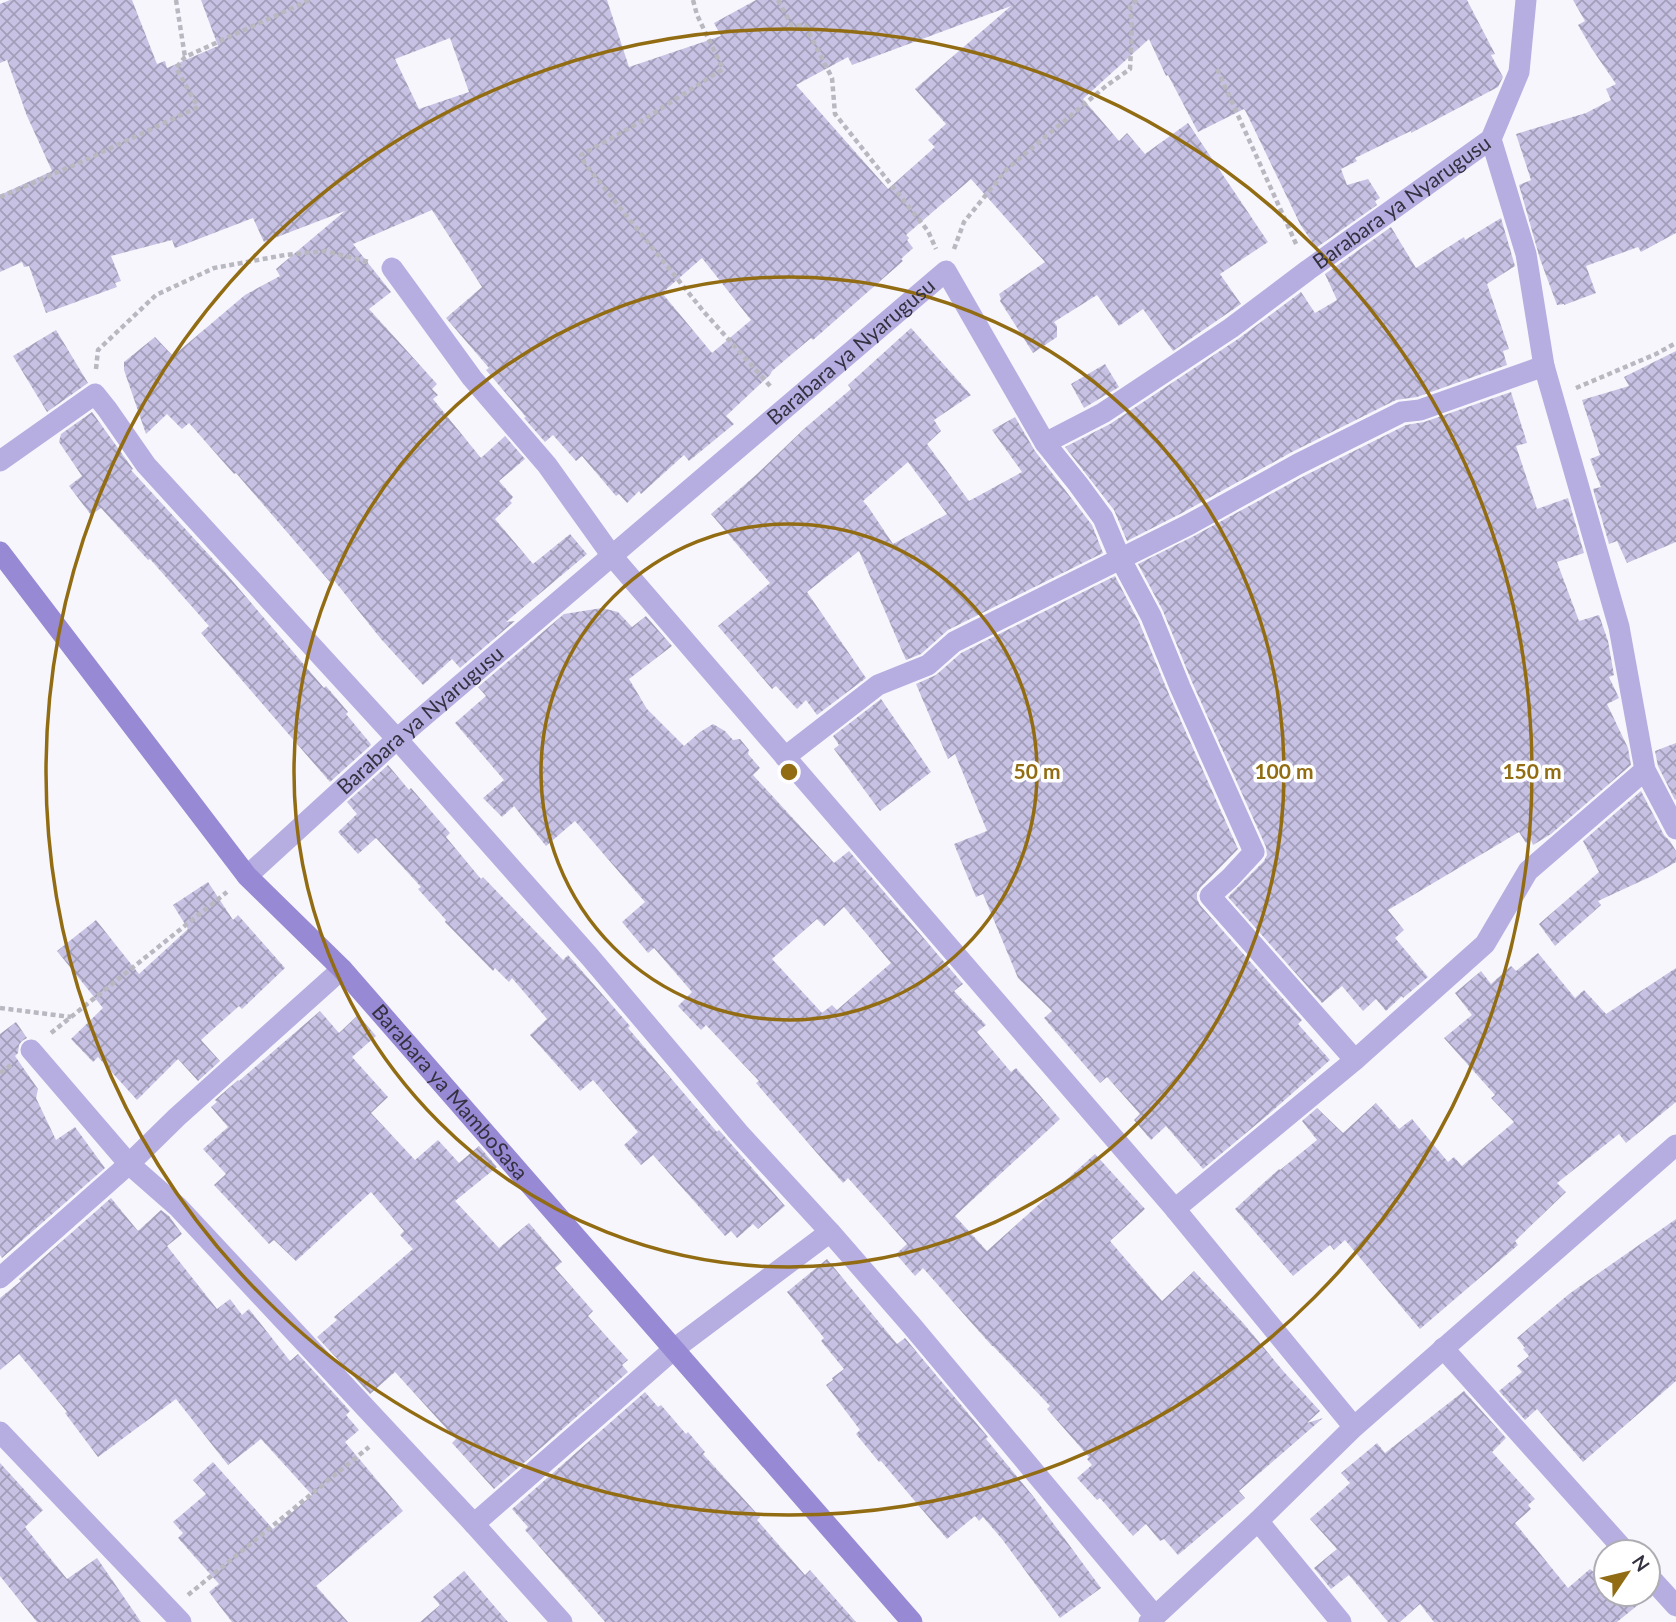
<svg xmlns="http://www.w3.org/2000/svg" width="1676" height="1622" viewBox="0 0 1676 1622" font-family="Lato,sans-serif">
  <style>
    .building { fill: url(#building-cross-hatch); fill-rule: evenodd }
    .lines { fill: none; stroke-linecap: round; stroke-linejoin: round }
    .path { stroke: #b9b8c1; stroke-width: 4.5; stroke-dasharray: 5 3.5; stroke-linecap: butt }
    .street { stroke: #b6aee1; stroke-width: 21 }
    .secondary { stroke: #9889d4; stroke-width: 21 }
    .ring { fill: none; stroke: #926c13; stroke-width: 3.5 }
    .labels { text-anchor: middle; stroke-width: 7; stroke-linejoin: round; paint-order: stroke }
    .street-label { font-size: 21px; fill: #343240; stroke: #fff }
    .centre { fill: #926c13; stroke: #fff; stroke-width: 3.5 }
    .ring-label { font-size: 21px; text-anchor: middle; font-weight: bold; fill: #926c13; stroke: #fff; stroke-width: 7; stroke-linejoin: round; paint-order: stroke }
  </style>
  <defs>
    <pattern id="building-cross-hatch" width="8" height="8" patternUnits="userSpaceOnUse" patternTransform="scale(1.75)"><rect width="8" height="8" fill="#c7c2e3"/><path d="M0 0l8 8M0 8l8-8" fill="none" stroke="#a29eb9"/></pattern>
  </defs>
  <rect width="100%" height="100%" fill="#f7f6fd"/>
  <!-- building -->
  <g class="building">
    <path d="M10,0H132L157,64L165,61L167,68L218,46L201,0H607L629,67L721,36L714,23L756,0H1467L1495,54L1491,55L1503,77L1498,87L1411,133V131L1355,158L1357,161L1341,169L1347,185L1368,179L1380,198L1375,201L1377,205L1316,248L1300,224L1246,112L1244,109L1198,132L1168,75L1166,76L1149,39L1083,99L1119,141L1127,133L1145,154L1188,123L1268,242L1220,274L1241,304L1173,351L1143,309L1119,326L1097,295L1054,322L1057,326V337L1033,353L1000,301L1001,299L999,294L1045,262L971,179L906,235L909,238L907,240L913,248L901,259L903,261L813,340L811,338L772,371L770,375L726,416L734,424L689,461L684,455L641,494L639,491L627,503L619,494L616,496L582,456L576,461L553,435L545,442L524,418L526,417L486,370L489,368L446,318L482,287L432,210L353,244L391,292L369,309L437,384L432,389L438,395L433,399L481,458L505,436L525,459L499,481L513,497L510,501L512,503L495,519L533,564L570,534L587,554L506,622L515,621L460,668L452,659L423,685L381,639L333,579L330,582L236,473L234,474L189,423L182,429L167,414L146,434L124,370V362L155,337L173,356L245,295L280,276L276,269L345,211L264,242L253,218L175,248L172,240L111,256L121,281L115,283L117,287L46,313L29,266L24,267L22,262L0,272V195L52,171L27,116L7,60L0,63V4ZM1011,6L915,89L946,124L928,140L935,147L888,189L796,85L848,57L852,65ZM450,38L469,92L419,109L395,59ZM702,258L751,320L712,353L662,293Z"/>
    <path d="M1573,0H1676V233L1641,252L1638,247L1586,266L1596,293L1564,305V304L1557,305L1540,259L1519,185L1531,180L1516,134L1586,113L1611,100L1606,89L1616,84L1592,49L1578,25L1585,21Z"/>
    <path d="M1501,218L1515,266L1487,284L1509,349L1503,351L1507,365L1417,397L1396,400L1292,452L1182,513L1127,541L1114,510L1065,447L1110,424L1238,339L1301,292L1315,313L1337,300L1325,274L1391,227L1416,268L1464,237L1465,240Z"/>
    <path d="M911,328L971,395L934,420L941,431L927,444L969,501L1022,472L992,430L1015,417L1035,451L1092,525L1103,553L948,630L921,654L906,660L859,551L807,592L866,678L817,715L806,700L797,709L776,686L772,689L718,626L770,583L711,514L757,474L805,428L851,389L848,385ZM908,462L947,514L893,544L869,508L863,501Z"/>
    <path d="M56,330L88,383L47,412L13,356Z"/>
    <path d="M1676,351V542L1627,563L1617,541L1609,544L1593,489L1601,487L1590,459L1600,455L1582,400L1629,386L1624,377Z"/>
    <path d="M1105,364L1119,387L1084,408L1071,384Z"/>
    <path d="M1511,392L1527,443L1516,446L1537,509L1568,498L1584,553L1557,562L1579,621L1599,615L1608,641L1614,675L1609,677L1619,698L1607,704L1628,748L1631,765L1551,834L1533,845L1531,840L1526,843L1519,832L1388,910L1404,930L1395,938L1428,977L1403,998L1402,996L1386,1011L1376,999L1363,1011L1342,986L1322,1003L1228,897L1264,861L1267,855L1266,847L1192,682L1163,611L1138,564L1194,536L1304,476L1406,425L1424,422Z"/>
    <path d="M92,412L133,469L131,470L223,570L324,688L326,686L348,712L346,714L370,743L371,745L330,782L201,633L209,626L150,559L148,560L101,508L91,515L69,486L82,476L59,442L61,434Z"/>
    <path d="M1115,576L1139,622L1168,692L1238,849L1201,887L1197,893V899L1200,905L1302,1020L1298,1024L1330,1060L1270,1113L1203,1169L1166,1126L1151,1140L1134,1120L1140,1114L1107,1077L1100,1083L1044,1018L1052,1011L1018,978L983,894L976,897L954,844L987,831L955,754L948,759L916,684L936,675L961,653Z"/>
    <path d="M602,608L618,612L632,627L646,616L672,646L629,679L647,709L684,746L700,732L713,724L725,731L733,740L740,739L749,750L748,754L760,768L753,775L834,863L849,851L963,984L954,991L986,1025L977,1032L1011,1072L1016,1068L1060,1119L955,1216L987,1251L1095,1154L1145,1209L1110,1241L1162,1301L1194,1271L1244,1324L1284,1372L1320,1411L1307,1423L1323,1418L1239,1491L1245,1498L1178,1555L1164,1539L1160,1541L1146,1524L1133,1536L1100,1498L1097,1500L1077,1478L1092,1465L1087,1459L1089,1457L1047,1409L1050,1406L993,1346H992L923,1268L915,1276L896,1254L907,1244L848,1178L843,1183L756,1083L759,1081L706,1025L701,1030L678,1006L692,992L654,948L648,953L622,922L645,902L575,821L546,846L514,806L502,817L483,798L504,780L455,723L486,696L478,687L564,614ZM844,907L891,963L837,1010L832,1005L822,1013L772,959L817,919L824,926Z"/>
    <path d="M881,699L931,772L880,811L834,749L839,745L833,736Z"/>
    <path d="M1676,743V799L1675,800L1658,766L1655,751Z"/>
    <path d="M388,765L409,790L411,788L450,833L446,837L481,879L483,877L563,960L568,955L630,1026L628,1028L717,1132L719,1130L785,1206L758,1229L753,1224L737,1238L731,1231L725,1236L653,1155L641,1165L624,1145L638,1132L593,1080L580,1091L530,1035L547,1019L512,978L509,982L495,968L493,971L445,922L446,920L418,889L421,887L376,838L358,854L338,832L357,814L347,802Z"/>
    <path d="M1641,791L1664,835L1670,841L1676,851V862L1652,876L1598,901L1601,905L1555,946L1539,924L1599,872L1583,841Z"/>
    <path d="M208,882L233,920L238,915L285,968L242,1009L239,1006L201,1040L220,1061L198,1081L178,1059L137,1100L98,1057L93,1062L71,1039L103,1008L57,951L96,920L139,974L188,929L173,905Z"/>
    <path d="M1538,953L1575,998L1584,990L1606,1014L1676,968V1102L1626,1143L1619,1134L1557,1183L1566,1192L1515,1241L1518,1245L1420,1329L1345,1240L1334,1250L1330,1245L1293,1276L1235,1209L1279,1169L1280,1170L1317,1140L1302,1121L1317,1108L1343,1133L1376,1103L1399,1129L1412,1119L1448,1162L1454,1157L1462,1166L1514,1122L1491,1098L1495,1095L1444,1038L1472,1015L1455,993L1481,971L1491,984L1511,966L1516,971Z"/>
    <path d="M320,1011L339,1033L358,1015L376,1036L352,1057L388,1097L371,1113L415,1160L438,1140L459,1163L479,1146L497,1167L455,1201L499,1248L529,1223L562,1262L555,1268L593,1311L588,1316L628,1360L622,1365L628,1372L494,1489L452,1443L456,1439L395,1372L370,1394L317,1337L337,1320L334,1317L413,1249L400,1235L404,1231L371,1192L296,1261L274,1240L269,1244L214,1185L226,1174L203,1149L228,1127L211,1107L217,1102L215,1100L238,1080L239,1081Z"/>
    <path d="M16,1022L27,1038L22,1041L19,1045L18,1053L15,1056L38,1089L36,1098L56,1140L75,1127L105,1168L2,1258L0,1255V1034Z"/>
    <path d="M111,1198L138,1231L161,1210L169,1216L182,1234L167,1246L217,1309L230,1299L242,1315L249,1309L290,1361L298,1354L350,1411L346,1415L359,1430L345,1442L403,1511L316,1586L348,1622H232L209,1592L219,1584L178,1538L183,1533L173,1522L206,1494L193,1480L213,1462L273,1529L312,1495L261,1439L228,1465L176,1399L98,1457L65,1413L67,1412L19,1354L0,1370V1298L21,1281L19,1279Z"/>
    <path d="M1676,1219V1381L1583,1462L1537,1409L1525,1420L1499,1391L1522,1372L1517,1366L1529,1356L1523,1349L1525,1348L1517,1338L1569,1294Z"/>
    <path d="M827,1259L897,1344L905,1338L988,1437L986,1439L1033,1496L1101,1588L1060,1618L1002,1539L983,1517L979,1521L975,1516L947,1539L881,1461L879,1462L856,1434L860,1430L826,1385L833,1380L832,1378L844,1369L821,1341L824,1338L787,1292Z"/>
    <path d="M1464,1391L1506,1438L1492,1452L1535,1499L1528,1505L1531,1509L1515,1523L1568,1588L1590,1569L1606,1582V1594H1647L1649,1596L1617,1622H1434L1420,1604L1400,1622H1388L1349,1575L1331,1589L1314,1568L1337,1549L1310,1519L1350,1483L1341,1473L1377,1443L1385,1453Z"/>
    <path d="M645,1392L658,1407L661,1405L686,1434L688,1432L705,1452L703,1454L760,1517L757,1520L805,1575L810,1570L856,1622H605L525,1530L528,1527L512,1509Z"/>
    <path d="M0,1463L43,1510L25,1527L67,1579L97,1558L141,1622H37L0,1576Z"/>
    <path d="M464,1571L508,1622H420L440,1605L433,1597Z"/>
  </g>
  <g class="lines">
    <!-- path -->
    <g class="path">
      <path d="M176,0L185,57"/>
      <path d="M693,0L697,15L723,69L635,125L581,155L585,164L704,312L771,387"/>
      <path d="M778,0L792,26L805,25L832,78L835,114L928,231L936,249"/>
      <path d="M1217,69L1297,246"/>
      <path d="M0,197L79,163L198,107L176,68L185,57L310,0"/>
      <path d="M954,249L964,222L1007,169L1106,86L1130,69L1132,27L1130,6L1137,0"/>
      <path d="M96,369L98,350L156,295L214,268L285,255L325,251L369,262"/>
      <path d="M1576,388L1656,354L1676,343"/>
      <path d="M0,1008L71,1017"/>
      <path d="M51,1033L227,892"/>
      <path d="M0,1073L11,1065"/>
      <path d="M188,1595L369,1447"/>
    </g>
    <!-- street -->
    <g class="street">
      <path d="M1491,139L1526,254L1544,366L1619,627L1645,770L1676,829"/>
      <path d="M392,268L472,378L547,465L612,556L1175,1209L1354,1427"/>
      <path d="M1045,443L1078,484L1103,518L1120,558L1151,616L1180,687L1254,852L1230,878L1210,896L1355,1060"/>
      <path d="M0,461L95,394L107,409L146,465L397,739L590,957L739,1133L830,1232L912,1326L1155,1616"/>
      <path d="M785,757L878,685L928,665L954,642L1188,525L1298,464L1402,412L1420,410L1544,366"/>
      <path id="s1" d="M247,876L397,739L946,271L1045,443L1103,413L1231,328L1308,270L1491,139L1519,72L1526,0"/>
      <path d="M31,1050L129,1164L178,1207L474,1524L562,1622"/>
      <path d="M1175,1209L1355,1060L1485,944L1528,871L1645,770"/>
      <path d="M0,1278L129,1164L177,1117L342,969"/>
      <path d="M1443,1348L1626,1552"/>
      <path d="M0,1432L181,1622"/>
      <path d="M1258,1521L1341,1622"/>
      <path d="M474,1524L674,1349L830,1232"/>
      <path d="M1648,1575L1676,1606"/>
      <path d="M1149,1622L1258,1521L1354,1427L1676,1145"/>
    </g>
    <!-- secondary -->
    <path class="secondary" id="s2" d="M0,552L247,876L342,969L912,1622"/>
  </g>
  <!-- distance rings -->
  <g class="ring">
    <circle cx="789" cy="772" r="248"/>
    <circle cx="789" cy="772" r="495"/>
    <circle cx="789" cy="772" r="743"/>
  </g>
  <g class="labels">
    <!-- street labels -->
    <g class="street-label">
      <text dy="7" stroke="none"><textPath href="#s1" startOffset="1554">Barabara ya Nyarugusu</textPath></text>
      <text dy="7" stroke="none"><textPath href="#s1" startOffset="800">Barabara ya Nyarugusu</textPath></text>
      <text dy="7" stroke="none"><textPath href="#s1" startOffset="233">Barabara ya Nyarugusu</textPath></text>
      <text dy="7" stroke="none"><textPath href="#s2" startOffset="704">Barabara ya MamboSasa</textPath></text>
    </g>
  </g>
  <circle cx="789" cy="772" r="10" class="centre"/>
  <g class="ring-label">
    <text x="1037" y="779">50 m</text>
    <text x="1284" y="779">100 m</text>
    <text x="1532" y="779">150 m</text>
  </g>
  <!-- north arrow -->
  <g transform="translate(1627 1573) rotate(55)"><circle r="33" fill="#ffffff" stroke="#aeadb3" stroke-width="2"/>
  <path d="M0-5L12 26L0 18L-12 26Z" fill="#926c13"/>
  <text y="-10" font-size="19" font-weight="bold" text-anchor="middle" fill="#343240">N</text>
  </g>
</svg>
